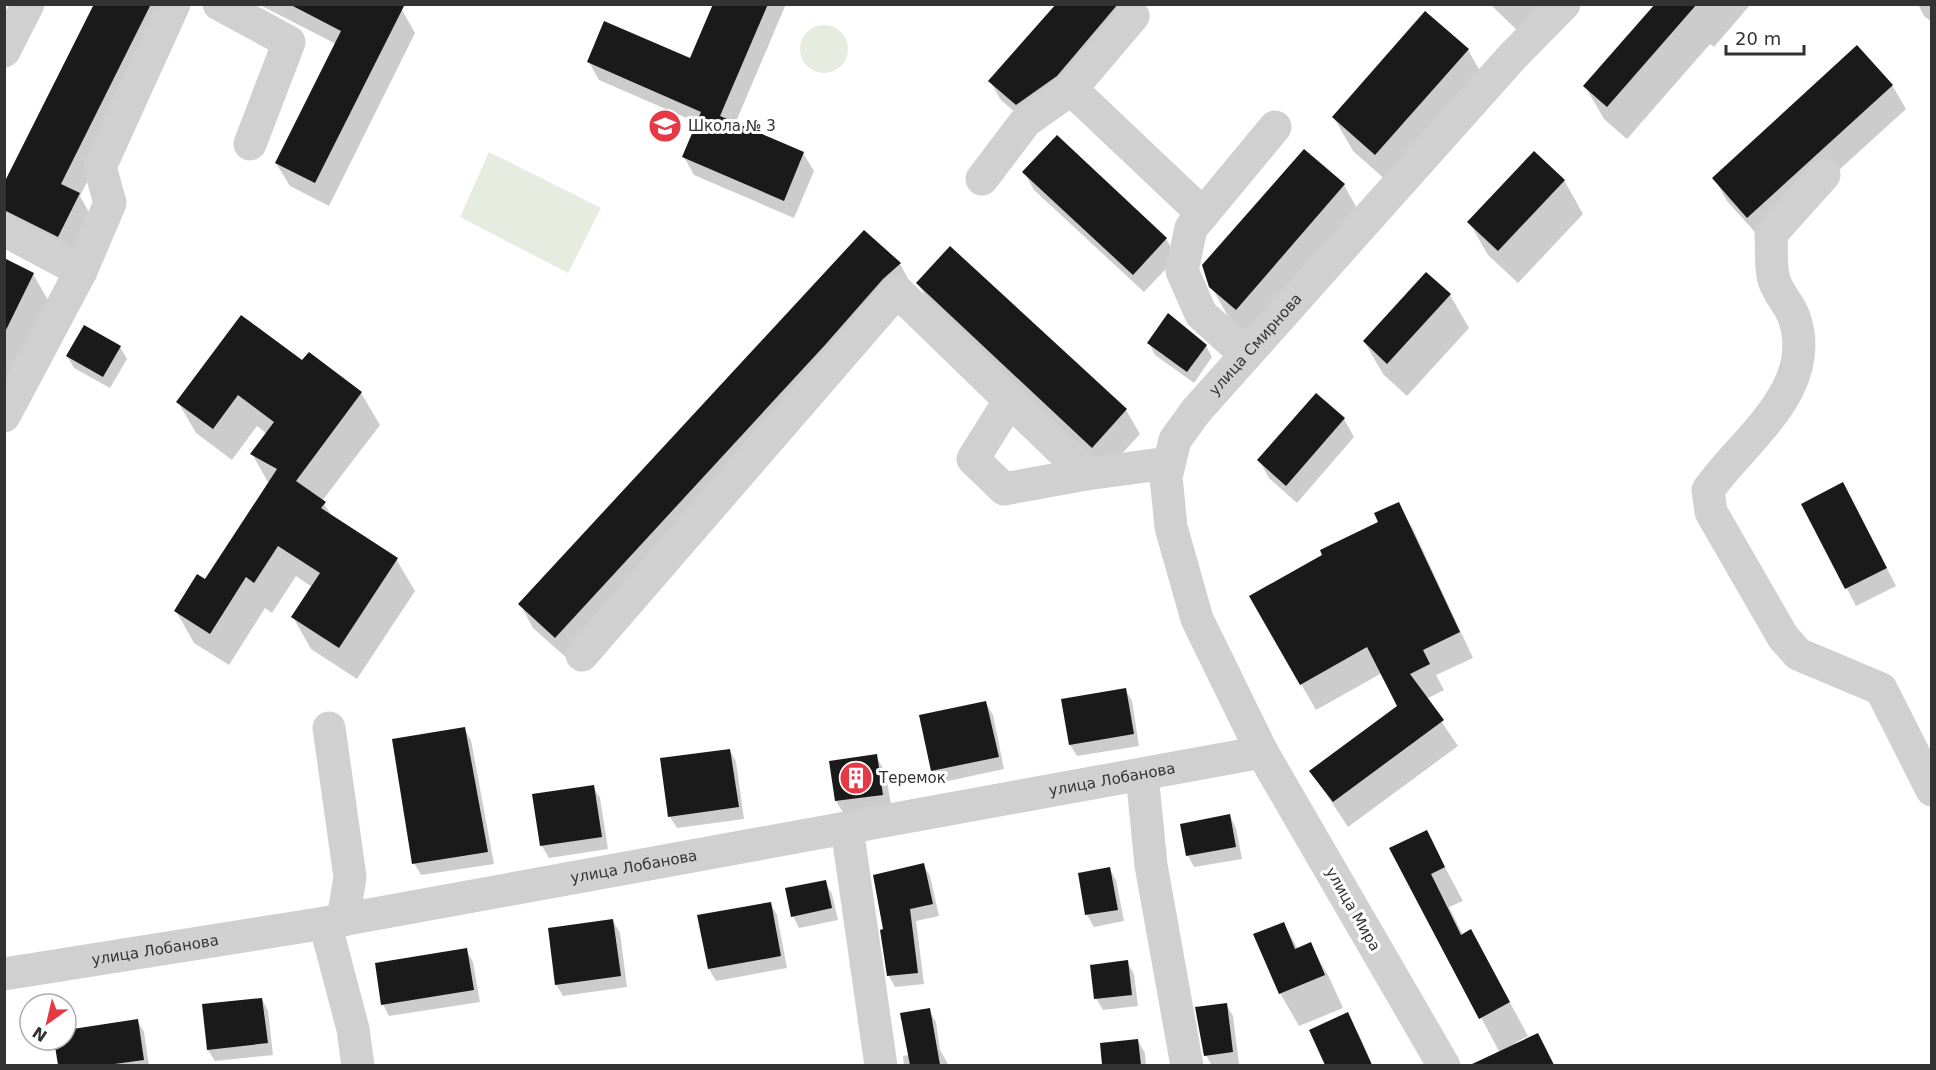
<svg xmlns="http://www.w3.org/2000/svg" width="1936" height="1070" viewBox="0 0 1936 1070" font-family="'DejaVu Sans',sans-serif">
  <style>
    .green { fill: #e6ecdf }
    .shadow { fill: #0003 }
    .building { fill: #1a1a1a }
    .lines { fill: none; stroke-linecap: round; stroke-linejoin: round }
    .minor { stroke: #d0d0d0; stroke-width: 33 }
    .labels { text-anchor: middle; stroke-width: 6; stroke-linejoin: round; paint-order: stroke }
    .poi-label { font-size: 15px; fill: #333; stroke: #fff; text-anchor: start }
    .street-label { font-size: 15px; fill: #333; stroke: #fff }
  </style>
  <rect width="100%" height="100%" fill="#fff"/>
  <!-- green -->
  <g class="green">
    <circle cx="824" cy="49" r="24"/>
    <path d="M489,152L601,208L568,273L460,217Z"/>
  </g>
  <!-- shadow -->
  <g class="shadow">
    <path d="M96,4H176L80,196L92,218L71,259L4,220V187Z"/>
    <path d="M258,4H391L402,10L415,33L329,206L290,186L276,163L336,44Z"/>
    <path d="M714,4H786L735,124L803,153L814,171L794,218L694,175L684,157L698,123L599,80L589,62L690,60Z"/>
    <path d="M1058,4H1130L1027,123L1000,99L990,81Z"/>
    <path d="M1490,4H1561L1527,40Z"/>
    <path d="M1660,4H1751L1714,47L1710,44L1627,139L1604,119L1585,86Z"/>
    <path d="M1918,4H1932V22L1924,16Z"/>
    <path d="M1468,50L1487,83L1395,188L1353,151L1334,118Z"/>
    <path d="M1892,85L1906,109L1762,240L1727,201L1714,178Z"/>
    <path d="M1304,151L1344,185L1363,219L1256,342L1230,320L1211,286Z"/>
    <path d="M1024,172L1166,239L1177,257L1144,292L1034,190Z"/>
    <path d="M1564,180L1583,214L1518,283L1488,255L1469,222Z"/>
    <path d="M864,232L900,264L913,288L569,660L533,628L520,604Z"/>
    <path d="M951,248L1126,410L1140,434L1106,471L932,307L918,284Z"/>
    <path d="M4,260L33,274L52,307L4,405Z"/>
    <path d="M1426,274L1450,295L1469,328L1407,396L1383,374L1364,341Z"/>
    <path d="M1149,343L1206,346L1212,357L1194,383L1155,355Z"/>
    <path d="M120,347L127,359L110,388L74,368L67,356Z"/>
    <path d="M309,354L361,393L380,425L322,501L334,519L396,559L415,591L357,679L311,649L293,617L312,587L296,576L272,613L265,608L229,665L194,643L176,611L206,581L269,484L252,454L267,434L257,426L232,460L196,433L178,402L303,363Z"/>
    <path d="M1316,395L1344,419L1354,437L1297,503L1269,478L1259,460Z"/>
    <path d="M1853,502L1896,586L1856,606L1803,505Z"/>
    <path d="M1398,504L1413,529L1473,658L1436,675L1444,690L1426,699L1458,746L1348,827L1311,771L1399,707L1382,673L1316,710L1251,597L1380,522Z"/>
    <path d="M1125,689L1132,701L1139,746L1077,756L1070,745Z"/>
    <path d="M986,703L993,715L1004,769L939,783L933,771L921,717Z"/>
    <path d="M464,729L471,740L494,864L421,875L414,863Z"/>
    <path d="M730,750L736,762L744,819L677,828L670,817Z"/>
    <path d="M876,756L886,774L892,812L847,819L836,801Z"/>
    <path d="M593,786L600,798L608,849L549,858L542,846Z"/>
    <path d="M1230,816L1236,828L1242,859L1194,867L1188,856Z"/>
    <path d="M1426,832L1463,901L1449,907L1463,935L1489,964L1528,1036L1515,1043L1516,1045L1538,1035L1555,1066H1500L1495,1055L1500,1053L1391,849Z"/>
    <path d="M923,864L930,876L939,916L916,921L924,984L895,987L889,976Z"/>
    <path d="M1109,868L1116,880L1124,921L1094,927L1087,915Z"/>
    <path d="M825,882L832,894L838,920L799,928L793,916Z"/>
    <path d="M770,903L777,915L787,968L716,981L709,969L699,917Z"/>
    <path d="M613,921L620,933L627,987L563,996L556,984Z"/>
    <path d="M1283,923L1298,949L1310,944L1329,977L1343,1008L1299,1026L1280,993Z"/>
    <path d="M466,950L473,962L480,1002L389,1016L383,1004Z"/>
    <path d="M1127,962L1134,974L1138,1006L1103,1010L1096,998Z"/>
    <path d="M262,999L268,1011L273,1055L215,1061L208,1050Z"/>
    <path d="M1226,1004L1233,1016L1239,1064L1212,1066L1206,1055Z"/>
    <path d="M929,1010L936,1022L940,1050L949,1066H904L903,1056L909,1055Z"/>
    <path d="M1347,1014L1361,1039L1373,1066H1327L1311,1031Z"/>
    <path d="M137,1020L144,1032L149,1066H59L56,1040H66V1031Z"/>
    <path d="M1138,1041L1145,1053L1146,1066H1104L1102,1044Z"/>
  </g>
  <!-- building -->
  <g class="building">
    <path d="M94,4H151L61,184L80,193L58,237L4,210V183Z"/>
    <path d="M289,4H405L315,183L275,163L341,31Z"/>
    <path d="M713,4H768L720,116L804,152L784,201L682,157L701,112L587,62L604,21L690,58Z"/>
    <path d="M1056,4H1118L1057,76L1016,105L988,81Z"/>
    <path d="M1655,4H1697L1607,107L1583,86Z"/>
    <path d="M1425,11L1469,49L1375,155L1332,117Z"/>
    <path d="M1857,45L1893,85L1747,218L1712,178Z"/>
    <path d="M1057,135L1167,238L1133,275L1022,172Z"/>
    <path d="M1304,149L1345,184L1236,310L1209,287L1202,265Z"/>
    <path d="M1534,151L1565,180L1498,251L1467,222Z"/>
    <path d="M864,230L901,263L883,279L825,345L555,638L518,604Z"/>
    <path d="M950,246L1127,409L1092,448L916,283Z"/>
    <path d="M4,258L34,273L4,334Z"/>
    <path d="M1426,272L1451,294L1387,364L1363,341Z"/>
    <path d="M1168,313L1207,345L1187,372L1147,343Z"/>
    <path d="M241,315L302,360L309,352L362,392L296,481L326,502L321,508L398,558L339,648L291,617L320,573L278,546L254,583L246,577L210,634L174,611L197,574L205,579L277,469L250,454L274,422L238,395L213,429L176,402Z"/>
    <path d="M84,325L121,346L103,377L66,356Z"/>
    <path d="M1316,393L1345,418L1286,486L1257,460Z"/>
    <path d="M1843,482L1887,568L1845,589L1801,504Z"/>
    <path d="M1399,502L1460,632L1423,650L1430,664L1410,674L1444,720L1333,802L1309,771L1397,706L1367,647L1300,685L1249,596L1322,555L1320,550L1378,522L1374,513Z"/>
    <path d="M1126,688L1134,734L1069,745L1061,699Z"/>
    <path d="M986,701L999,757L931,771L919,715Z"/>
    <path d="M465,727L488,852L412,864L392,739Z"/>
    <path d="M730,749L739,807L668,817L660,758Z"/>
    <path d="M877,754L883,795L835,801L829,761Z"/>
    <path d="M594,785L602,837L540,846L532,794Z"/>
    <path d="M1230,814L1236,847L1186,856L1180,824Z"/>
    <path d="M1427,830L1445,867L1431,874L1461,935L1471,929L1510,1002L1479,1019L1389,848Z"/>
    <path d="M924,863L933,904L910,909L918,973L887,976L880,930L883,929L873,875Z"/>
    <path d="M1110,867L1118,910L1085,915L1078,873Z"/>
    <path d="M826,880L832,908L791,917L785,888Z"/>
    <path d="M771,902L781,956L708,969L697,915Z"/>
    <path d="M613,919L621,976L555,985L548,928Z"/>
    <path d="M1284,922L1295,949L1311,942L1325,975L1279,994L1253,934Z"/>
    <path d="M467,948L474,990L381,1005L375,963Z"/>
    <path d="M1128,960L1132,995L1094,999L1090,965Z"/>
    <path d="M262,998L268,1043L207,1050L202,1004Z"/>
    <path d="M1227,1003L1233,1052L1204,1056L1195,1007Z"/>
    <path d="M930,1008L940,1065H910L900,1013Z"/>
    <path d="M1348,1012L1372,1065H1325L1309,1030Z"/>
    <path d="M138,1019L144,1060L107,1065H58L54,1040H66V1030Z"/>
    <path d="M1538,1033L1554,1065H1470Z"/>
    <path d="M1138,1039L1141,1065H1102L1100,1043Z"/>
  </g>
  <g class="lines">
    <!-- minor -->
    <g class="minor">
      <path d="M219,4L289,42L250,144"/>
      <path d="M1133,16L1071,89L1203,214L1191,228L1182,271L1201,314L1246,355"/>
      <path d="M4,51L28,4"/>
      <path d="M1824,175L1771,234C1772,248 1770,266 1774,280C1778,293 1789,304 1794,317C1819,389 1744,439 1708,490L1711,512L1783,637L1798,654L1881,689L1932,790"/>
      <path d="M982,179L1026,121L1071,89"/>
      <path d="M1203,214L1275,127"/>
      <path d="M4,230L81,271L110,203L100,167L174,4"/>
      <path d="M1010,400L973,459L1004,489L1086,474"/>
      <path d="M4,416L81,271"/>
      <path d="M582,655L897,291L1086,474L1169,463"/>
      <path d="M329,728L350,877L343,920"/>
      <path d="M1142,774L1151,865L1187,1066"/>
      <path d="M847,828L881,1066"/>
      <path d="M325,923L353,1029L358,1066"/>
      <path id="s1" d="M4,974L325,923L1262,752"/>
      <path id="s2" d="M1444,1066L1262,752L1197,619L1171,527L1166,477L1175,440L1196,411L1512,57L1564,4"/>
    </g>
  </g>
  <!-- icons -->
  <defs>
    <g id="school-disc" transform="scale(1.725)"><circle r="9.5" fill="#e63946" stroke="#fff"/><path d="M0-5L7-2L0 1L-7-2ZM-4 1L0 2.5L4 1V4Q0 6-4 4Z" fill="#fff"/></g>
    <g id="building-disc" transform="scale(1.725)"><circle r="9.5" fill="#e63946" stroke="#fff"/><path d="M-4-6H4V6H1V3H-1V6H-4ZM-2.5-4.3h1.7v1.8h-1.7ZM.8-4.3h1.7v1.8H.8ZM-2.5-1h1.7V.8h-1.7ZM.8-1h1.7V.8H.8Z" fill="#fff"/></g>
  </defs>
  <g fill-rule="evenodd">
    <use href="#school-disc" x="665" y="126"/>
    <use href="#building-disc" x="856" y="778"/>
  </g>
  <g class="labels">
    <!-- poi labels -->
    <g class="poi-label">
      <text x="688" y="131">Школа № 3</text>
      <text x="879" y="783">Теремок</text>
    </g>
    <!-- street labels -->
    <g class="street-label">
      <text dy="5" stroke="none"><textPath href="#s2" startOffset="820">улица Смирнова</textPath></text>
      <text dy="5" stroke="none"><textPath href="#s1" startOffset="1125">улица Лобанова</textPath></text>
      <text dy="5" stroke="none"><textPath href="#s1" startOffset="639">улица Лобанова</textPath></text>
      <text transform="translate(1353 909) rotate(60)" y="5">улица Мира</text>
      <text dy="5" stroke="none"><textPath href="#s1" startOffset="153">улица Лобанова</textPath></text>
    </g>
  </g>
  <!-- border -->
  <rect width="1936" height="1070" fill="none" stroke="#333333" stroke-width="12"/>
  <!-- north arrow -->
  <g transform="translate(48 1022) rotate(214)"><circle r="28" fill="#ffffff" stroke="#adadad" stroke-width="1.5"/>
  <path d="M0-4.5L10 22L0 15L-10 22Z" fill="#e63946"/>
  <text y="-9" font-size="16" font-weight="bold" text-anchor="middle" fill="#333333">N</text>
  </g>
  <!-- scale -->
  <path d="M1726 45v9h78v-9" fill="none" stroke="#333333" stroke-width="3"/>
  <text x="1735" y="45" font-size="18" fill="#333333" stroke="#ffffff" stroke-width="4.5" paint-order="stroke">20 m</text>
</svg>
